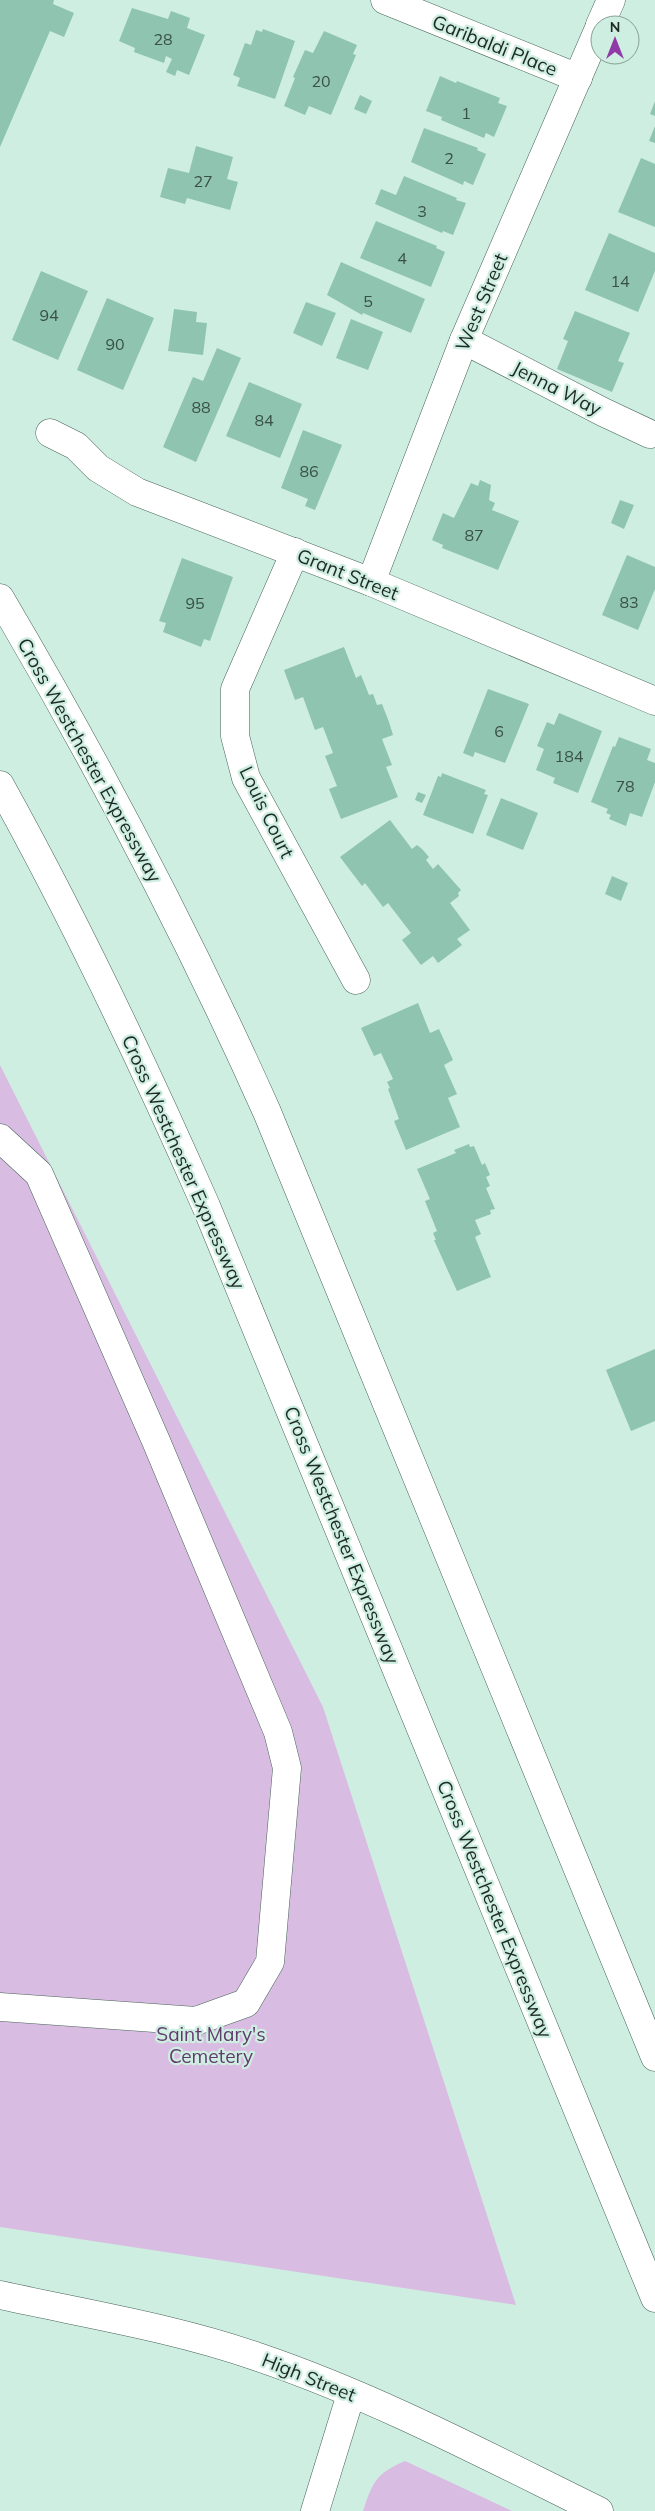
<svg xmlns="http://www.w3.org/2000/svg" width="655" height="2511" viewBox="0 0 655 2511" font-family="Mulish,sans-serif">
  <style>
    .green { fill: #d9bce1 }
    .building { fill: #8ec4b0 }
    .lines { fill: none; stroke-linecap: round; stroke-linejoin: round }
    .minor-casing { stroke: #476359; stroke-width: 29 }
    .highway-casing { stroke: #476359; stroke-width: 29 }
    .minor { stroke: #fff; stroke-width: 28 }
    .highway { stroke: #fff; stroke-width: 28 }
    .labels { text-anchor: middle; stroke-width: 4.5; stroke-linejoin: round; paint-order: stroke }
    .number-label { font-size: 16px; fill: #395047 }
    .street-label { font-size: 19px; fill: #1d2924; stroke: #cfeee2 }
    .park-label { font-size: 19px; fill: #613a6c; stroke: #cfeee2 }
  </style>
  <rect width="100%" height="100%" fill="#cfeee2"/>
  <!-- green -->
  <g class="green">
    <path d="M0,1065L323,1707L516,2305L0,2227Z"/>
    <path d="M405,2461L512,2511H363C372,2483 376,2473 405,2461Z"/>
  </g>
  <!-- building -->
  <g class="building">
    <path d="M0,0H54L53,4L74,13L64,37L50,31L0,147Z"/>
    <path d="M132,8L168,19L171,11L190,18L187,28L205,35L189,75L177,70L175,76L166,72L172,59L166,56L164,63L134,52L135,48L119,41Z"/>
    <path d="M263,29L295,41L275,99L237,86L240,78L233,75L245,43L251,45L256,30L262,32Z"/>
    <path d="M324,31L357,45L353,54L356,55L331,115L309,106L305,115L284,106L295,78L293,77L305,50L313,53Z"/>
    <path d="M440,76L456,83L457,81L500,98L498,103L507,106L494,137L486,133L484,138L441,120L442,117L426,111Z"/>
    <path d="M360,95L372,101L366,114L354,109Z"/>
    <path d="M655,101V116L650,114Z"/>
    <path d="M655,126V143L649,141Z"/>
    <path d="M424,128L478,148L477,150L486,154L473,185L464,181L463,185L411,162Z"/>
    <path d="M196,146L233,157L227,179L238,182L230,210L187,198L185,204L160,197L168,168L189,173Z"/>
    <path d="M641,158L655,164V227L618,212Z"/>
    <path d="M404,176L457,198L456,200L466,203L453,235L443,231L442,233L375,204L381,189L396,195Z"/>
    <path d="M376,221L437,246L436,248L445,252L431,287L360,258Z"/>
    <path d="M609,233L655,253V271L638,312L585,290Z"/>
    <path d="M341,262L425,299L411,333L363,313L362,315L327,295Z"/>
    <path d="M41,271L88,291L58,360L12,340Z"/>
    <path d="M107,298L154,318L123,390L77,370Z"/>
    <path d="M306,302L336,313L322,346L293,333Z"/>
    <path d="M174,309L197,312L196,322L207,323L203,355L168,351Z"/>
    <path d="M575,311L630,333L618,361L624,363L612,392L557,369L568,341L563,339Z"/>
    <path d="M351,319L383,332L368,370L336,358Z"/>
    <path d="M217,348L241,358L196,462L163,447L193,377L203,381Z"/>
    <path d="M249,382L302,404L280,458L226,436Z"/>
    <path d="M303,430L342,445L315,510L305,506L308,499L281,488Z"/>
    <path d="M480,480L491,485L489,500L495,503L492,510L519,521L498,570L442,548L443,545L432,540L443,513L454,518L471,483L478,486Z"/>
    <path d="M620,500L634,505L624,529L611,523Z"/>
    <path d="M627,555L655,567V589L638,630L602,615Z"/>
    <path d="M182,558L233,577L210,641L204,639L201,647L163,632L166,623L159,621Z"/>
    <path d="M344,647L356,678L361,675L369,695L373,694L377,705L382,704L389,722L393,735L382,739L392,765L386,767L398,797L341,819L329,789L337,786L325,756L333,753L323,727L315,730L303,697L295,700L284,670Z"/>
    <path d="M488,689L529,704L505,763L475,752L473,757L463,753Z"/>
    <path d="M559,713L602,731L578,793L553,783L555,778L536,770L544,749L537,746L547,722L554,725Z"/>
    <path d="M619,737L651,749L647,760L655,763V782L642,817L630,813L626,826L609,819L611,815L606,813L608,809L591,802L613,746L615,747Z"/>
    <path d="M442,773L486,790L484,794L488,795L473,834L423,815L438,776L441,777Z"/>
    <path d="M418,792L426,795L422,803L415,800Z"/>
    <path d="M501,798L538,813L523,850L486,835Z"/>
    <path d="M390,820L412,849L417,845L422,849L429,857L426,860L433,869L438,864L461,890L458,893L459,896L450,903L470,930L457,939L462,945L438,963L433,956L421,965L402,940L411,933L388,903L383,907L365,883L362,886L340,857Z"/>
    <path d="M612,876L628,883L621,901L605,894Z"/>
    <path d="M418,1003L430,1033L439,1029L453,1060L444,1065L457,1094L448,1098L460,1127L406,1150L394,1121L399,1119L388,1089L390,1088L387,1082L393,1079L381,1053L374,1056L361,1028Z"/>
    <path d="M469,1144L470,1147L474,1146L482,1165L485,1163L490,1175L486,1177L490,1186L486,1188L495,1209L490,1210L491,1214L475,1220L481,1234L475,1237L491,1277L457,1291L434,1240H436L433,1233L437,1231L425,1201L430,1199L417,1169L456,1153L454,1150Z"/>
    <path d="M655,1349V1421L631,1431L606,1370Z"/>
  </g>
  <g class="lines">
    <!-- minor casing -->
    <g class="minor-casing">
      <g id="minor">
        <path d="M385,0L578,78"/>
        <path d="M600,25L611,0"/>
        <path d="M464,340L603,412L650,434"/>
        <path d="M50,433L76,446L98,468L137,492L371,582L655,701"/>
        <path d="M295,552L235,689V736L246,778L356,980"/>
        <path d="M371,582L464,340L600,26"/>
        <path d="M0,1138L39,1174L156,1441L278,1732L287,1768L270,1962L246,2003L196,2021L0,2007"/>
        <path d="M0,2295C86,2314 175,2328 258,2357C376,2397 487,2456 599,2511"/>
        <path d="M315,2511L351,2394"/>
      </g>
    </g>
    <!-- highway casing -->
    <g class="highway-casing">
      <g id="highway">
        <path d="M0,598C98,764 188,935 267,1112L655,2057"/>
        <path d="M0,785C76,922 143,1063 206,1206L655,2298"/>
      </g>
    </g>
    <!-- minor -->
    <use href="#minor" class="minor"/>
    <!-- highway -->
    <use href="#highway" class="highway"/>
  </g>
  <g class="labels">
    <!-- number labels -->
    <g class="number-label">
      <text x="163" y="45">28</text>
      <text x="321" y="87">20</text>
      <text x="466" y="119">1</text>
      <text x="449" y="164">2</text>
      <text x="203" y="187">27</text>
      <text x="422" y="217">3</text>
      <text x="402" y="264">4</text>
      <text x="620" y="287">14</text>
      <text x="368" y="307">5</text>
      <text x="49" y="321">94</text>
      <text x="115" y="350">90</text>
      <text x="201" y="413">88</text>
      <text x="264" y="426">84</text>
      <text x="309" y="477">86</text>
      <text x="474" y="541">87</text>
      <text x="629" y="608">83</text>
      <text x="195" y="609">95</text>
      <text x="499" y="737">6</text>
      <text x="569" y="762">184</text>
      <text x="625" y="792">78</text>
    </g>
    <!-- street labels -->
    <g class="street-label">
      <text transform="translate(495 45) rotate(22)" y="7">Garibaldi Place</text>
      <text transform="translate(481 302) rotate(-67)" y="7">West Street</text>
      <text transform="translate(557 388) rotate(27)" y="7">Jenna Way</text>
      <text transform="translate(348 574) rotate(22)" y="7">Grant Street</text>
      <text transform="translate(90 760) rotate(61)" y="7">Cross Westchester Expressway</text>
      <text transform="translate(267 812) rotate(64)" y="7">Louis Court</text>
      <text transform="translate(184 1162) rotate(66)" y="7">Cross Westchester Expressway</text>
      <text transform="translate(342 1535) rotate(68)" y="7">Cross Westchester Expressway</text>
      <text transform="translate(495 1909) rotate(68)" y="7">Cross Westchester Expressway</text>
      <text transform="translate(309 2377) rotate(22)" y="7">High Street</text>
    </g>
    <!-- park labels -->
    <g class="park-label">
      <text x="211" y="2041">Saint Mary's<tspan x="211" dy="22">Cemetery</tspan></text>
    </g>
  </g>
  <!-- north arrow -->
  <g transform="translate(615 40)"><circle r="24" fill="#cfeee2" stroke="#889f96"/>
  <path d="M0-4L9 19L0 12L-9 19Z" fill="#913aa7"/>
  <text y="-8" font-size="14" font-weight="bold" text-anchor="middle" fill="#1d2924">N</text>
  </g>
</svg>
